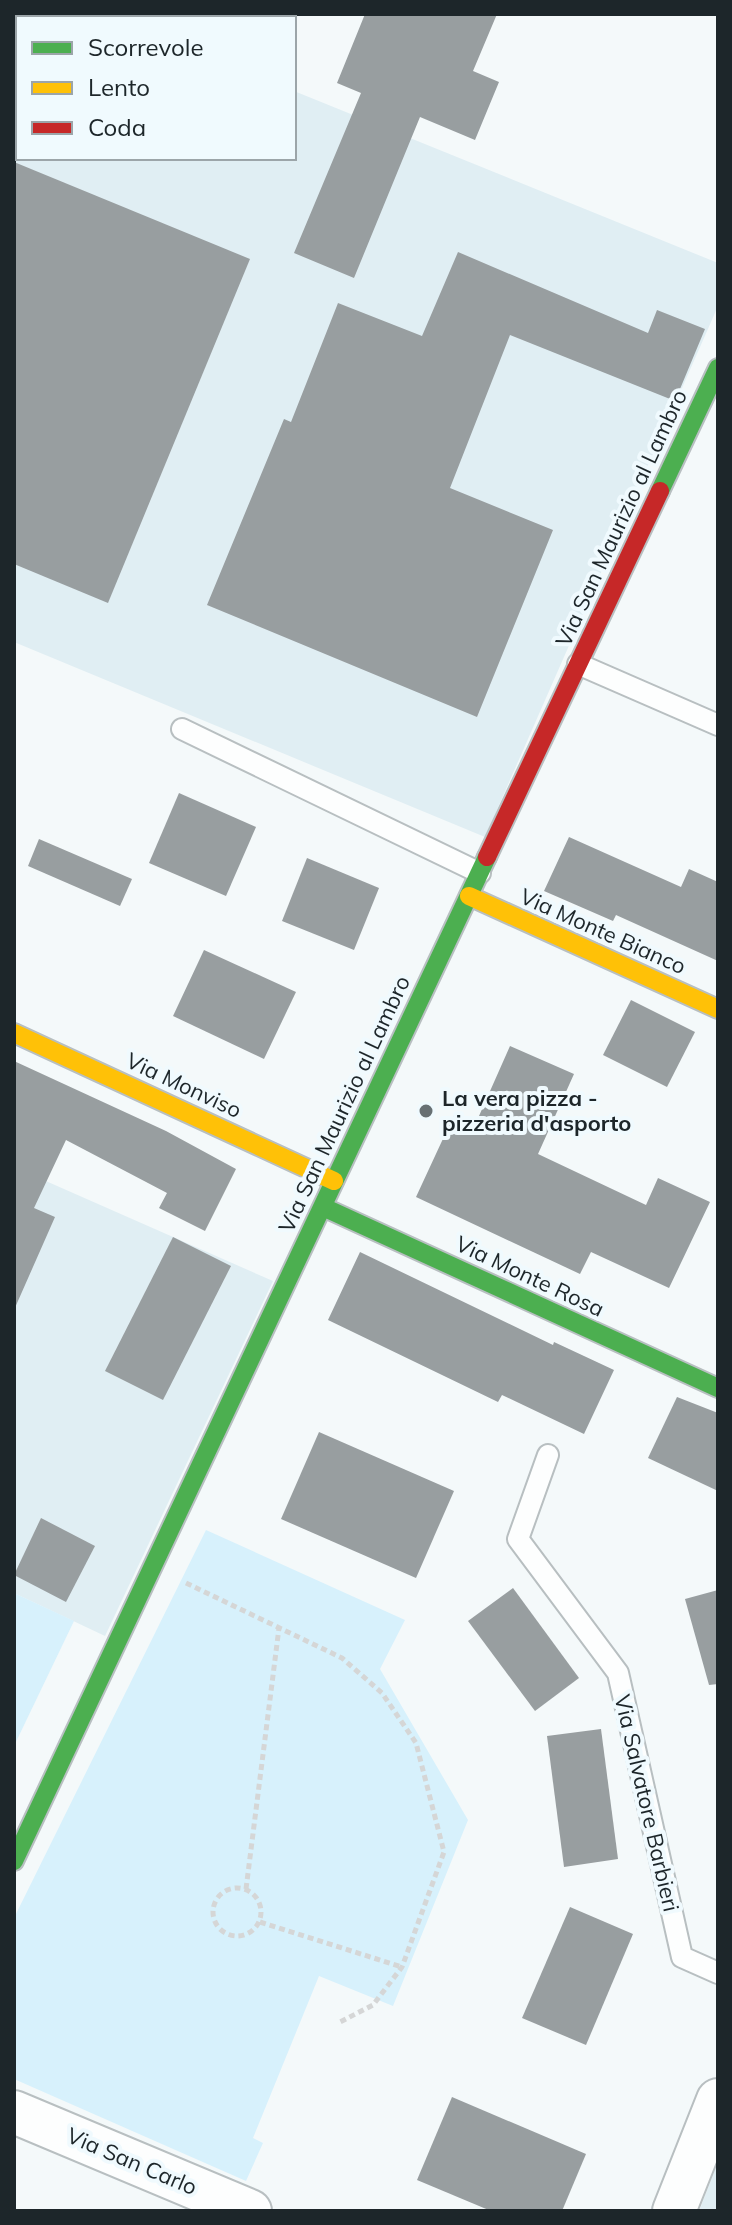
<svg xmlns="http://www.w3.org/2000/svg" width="732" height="2225" viewBox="0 0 732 2225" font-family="Mulish,sans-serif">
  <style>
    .built { fill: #e0eef3 }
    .green { fill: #d7f1fc }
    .building { fill: #989ea0 }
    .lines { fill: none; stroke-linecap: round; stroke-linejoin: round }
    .lane-casing { stroke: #b8bfc1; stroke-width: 24 }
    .street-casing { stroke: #b8bfc1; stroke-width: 46 }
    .fast-casing { stroke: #b8bfc1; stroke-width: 22 }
    .slow-casing { stroke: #b8bfc1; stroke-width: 22 }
    .jam-casing { stroke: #b8bfc1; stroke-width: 22 }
    .path { stroke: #d5d6d6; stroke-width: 5; stroke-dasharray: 6 4; stroke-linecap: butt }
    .lane { stroke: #fdfefe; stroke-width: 20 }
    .street { stroke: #fdfefe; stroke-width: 42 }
    .fast { stroke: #4caf50; stroke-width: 18 }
    .slow { stroke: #ffc107; stroke-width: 18 }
    .jam { stroke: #c62828; stroke-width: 18 }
    .poi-dot { fill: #687073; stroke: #f0fafe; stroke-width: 3 }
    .labels { text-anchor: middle; stroke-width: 8; stroke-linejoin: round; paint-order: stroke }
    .street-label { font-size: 22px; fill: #1d262a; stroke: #f0fafe }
    .poi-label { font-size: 22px; font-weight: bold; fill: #1d262a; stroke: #f0fafe; text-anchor: start }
  </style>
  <rect width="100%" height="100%" fill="#f4f9fa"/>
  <!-- built -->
  <g class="built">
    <path d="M14,14H101L111,18H18V158H294V91L718,263V306L485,837L14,642Z"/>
    <path d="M14,1167L273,1281L105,1636L14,1593Z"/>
    <path d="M718,2162V2211H699Z"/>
  </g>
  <!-- green -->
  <g class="green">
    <path d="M101,14H218L216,18H111Z"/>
    <path d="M206,1530L405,1620L380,1669L468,1820L393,2006L319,1976L253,2138L263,2143L246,2181L14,2079V1918Z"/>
    <path d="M14,1593L74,1621L14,1746Z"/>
  </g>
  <!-- building -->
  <g class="building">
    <path d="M365,14H497L473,71L499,82L475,140L420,117L354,278L294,253L361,93L337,83Z"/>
    <path d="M14,162L250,259L108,603L14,564Z"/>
    <path d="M458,252L648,333L657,310L705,329L675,401L510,335L450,488L553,530L477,717L207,605L284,419L291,422L338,303L422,336Z"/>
    <path d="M179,793L256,827L226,896L149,863Z"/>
    <path d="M569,837L681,887L689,869L718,882V961L616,915L613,921L544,891Z"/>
    <path d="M39,839L132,879L120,906L28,866Z"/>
    <path d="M307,858L379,888L354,950L282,921Z"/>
    <path d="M204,950L296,992L264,1059L173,1016Z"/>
    <path d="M631,1000L695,1032L667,1087L603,1055Z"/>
    <path d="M510,1046L574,1074L538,1154L646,1205L658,1178L710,1202L669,1288L591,1252L580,1274L416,1197L454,1115L475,1125Z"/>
    <path d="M14,1061L166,1131L236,1169L205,1231L159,1208L167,1193L66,1140L34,1208L55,1217L14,1310Z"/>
    <path d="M173,1237L231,1266L163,1400L105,1371Z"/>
    <path d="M360,1252L553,1345L554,1342L614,1370L584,1434L502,1395L498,1402L328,1320Z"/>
    <path d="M677,1397L718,1413V1491L648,1458Z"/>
    <path d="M319,1432L454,1491L416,1578L281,1519Z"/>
    <path d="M41,1518L95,1546L66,1602L14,1575Z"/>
    <path d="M513,1588L579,1678L535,1711L468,1621Z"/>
    <path d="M718,1590V1684L709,1685L685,1599Z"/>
    <path d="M601,1729L618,1859L564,1867L547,1736Z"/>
    <path d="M570,1907L633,1934L586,2045L522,2018Z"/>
    <path d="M452,2097L586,2154L562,2211H491L417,2180Z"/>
  </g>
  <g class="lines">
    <!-- lane casing -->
    <g class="lane-casing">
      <g id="lane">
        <path d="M578,664L718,725"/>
        <path d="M182,729L480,873"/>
        <path d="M548,1455L518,1539L618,1673L682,1957L718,1973"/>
      </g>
    </g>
    <!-- street casing -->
    <g class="street-casing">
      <g id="street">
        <path d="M14,2112L250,2211"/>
        <path d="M674,2211L718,2100"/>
      </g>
    </g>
    <!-- fast casing -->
    <g class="fast-casing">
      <g id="fast">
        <path d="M660,491L718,368"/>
        <path d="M323,1207L718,1388"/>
        <path d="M14,1861L487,857"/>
      </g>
    </g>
    <!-- slow casing -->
    <g class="slow-casing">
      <g id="slow">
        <path d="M469,896L718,1009"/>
        <path d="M14,1033L334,1181"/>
      </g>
    </g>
    <!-- jam casing -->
    <g class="jam-casing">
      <path id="jam" d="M487,857L660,491"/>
    </g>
    <!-- path -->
    <g class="path">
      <path d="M186,1583L342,1658L382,1693L416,1743L444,1852L402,1967L373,2005L338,2023"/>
      <circle cx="237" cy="1912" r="24"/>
      <path d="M246,1889L279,1628"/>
      <path d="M260,1922L402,1967"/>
    </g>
    <!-- lane -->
    <use href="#lane" class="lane"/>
    <!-- street -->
    <use href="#street" class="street"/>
    <!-- fast -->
    <use href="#fast" class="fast"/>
    <!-- slow -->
    <use href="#slow" class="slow"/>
    <!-- jam -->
    <use href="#jam" class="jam"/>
  </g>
  <!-- markers -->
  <circle class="poi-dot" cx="426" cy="1111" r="8"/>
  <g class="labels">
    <!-- street labels -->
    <g class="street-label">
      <text transform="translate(621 518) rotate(-65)" y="8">Via San Maurizio al Lambro</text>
      <text transform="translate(603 931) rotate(24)" y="8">Via Monte Bianco</text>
      <text transform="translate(184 1085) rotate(25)" y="8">Via Monviso</text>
      <text transform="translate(344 1104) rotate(-65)" y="8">Via San Maurizio al Lambro</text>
      <text transform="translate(530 1276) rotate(25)" y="8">Via Monte Rosa</text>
      <text transform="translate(647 1803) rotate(77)" y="8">Via Salvatore Barbieri</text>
      <text transform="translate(132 2161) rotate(23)" y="8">Via San Carlo</text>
    </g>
    <!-- poi labels -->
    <g class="poi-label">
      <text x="442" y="1106">La vera pizza -<tspan x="442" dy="25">pizzeria d'asporto</tspan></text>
    </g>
  </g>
  <!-- border -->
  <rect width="732" height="2225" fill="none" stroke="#1d262a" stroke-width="32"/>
  <!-- legend -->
  <rect x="16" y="16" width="280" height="144" fill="#f0fafe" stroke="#9ca5a9" stroke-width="2"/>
  <rect x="32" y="42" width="40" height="12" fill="#4caf50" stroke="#9ca5a9" stroke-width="2"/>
  <text x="88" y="56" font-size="24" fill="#1d262a">Scorrevole</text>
  <rect x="32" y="82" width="40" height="12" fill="#ffc107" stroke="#9ca5a9" stroke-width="2"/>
  <text x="88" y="96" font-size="24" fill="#1d262a">Lento</text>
  <rect x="32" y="122" width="40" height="12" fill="#c62828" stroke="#9ca5a9" stroke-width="2"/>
  <text x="88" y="136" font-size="24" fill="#1d262a">Coda</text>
</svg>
